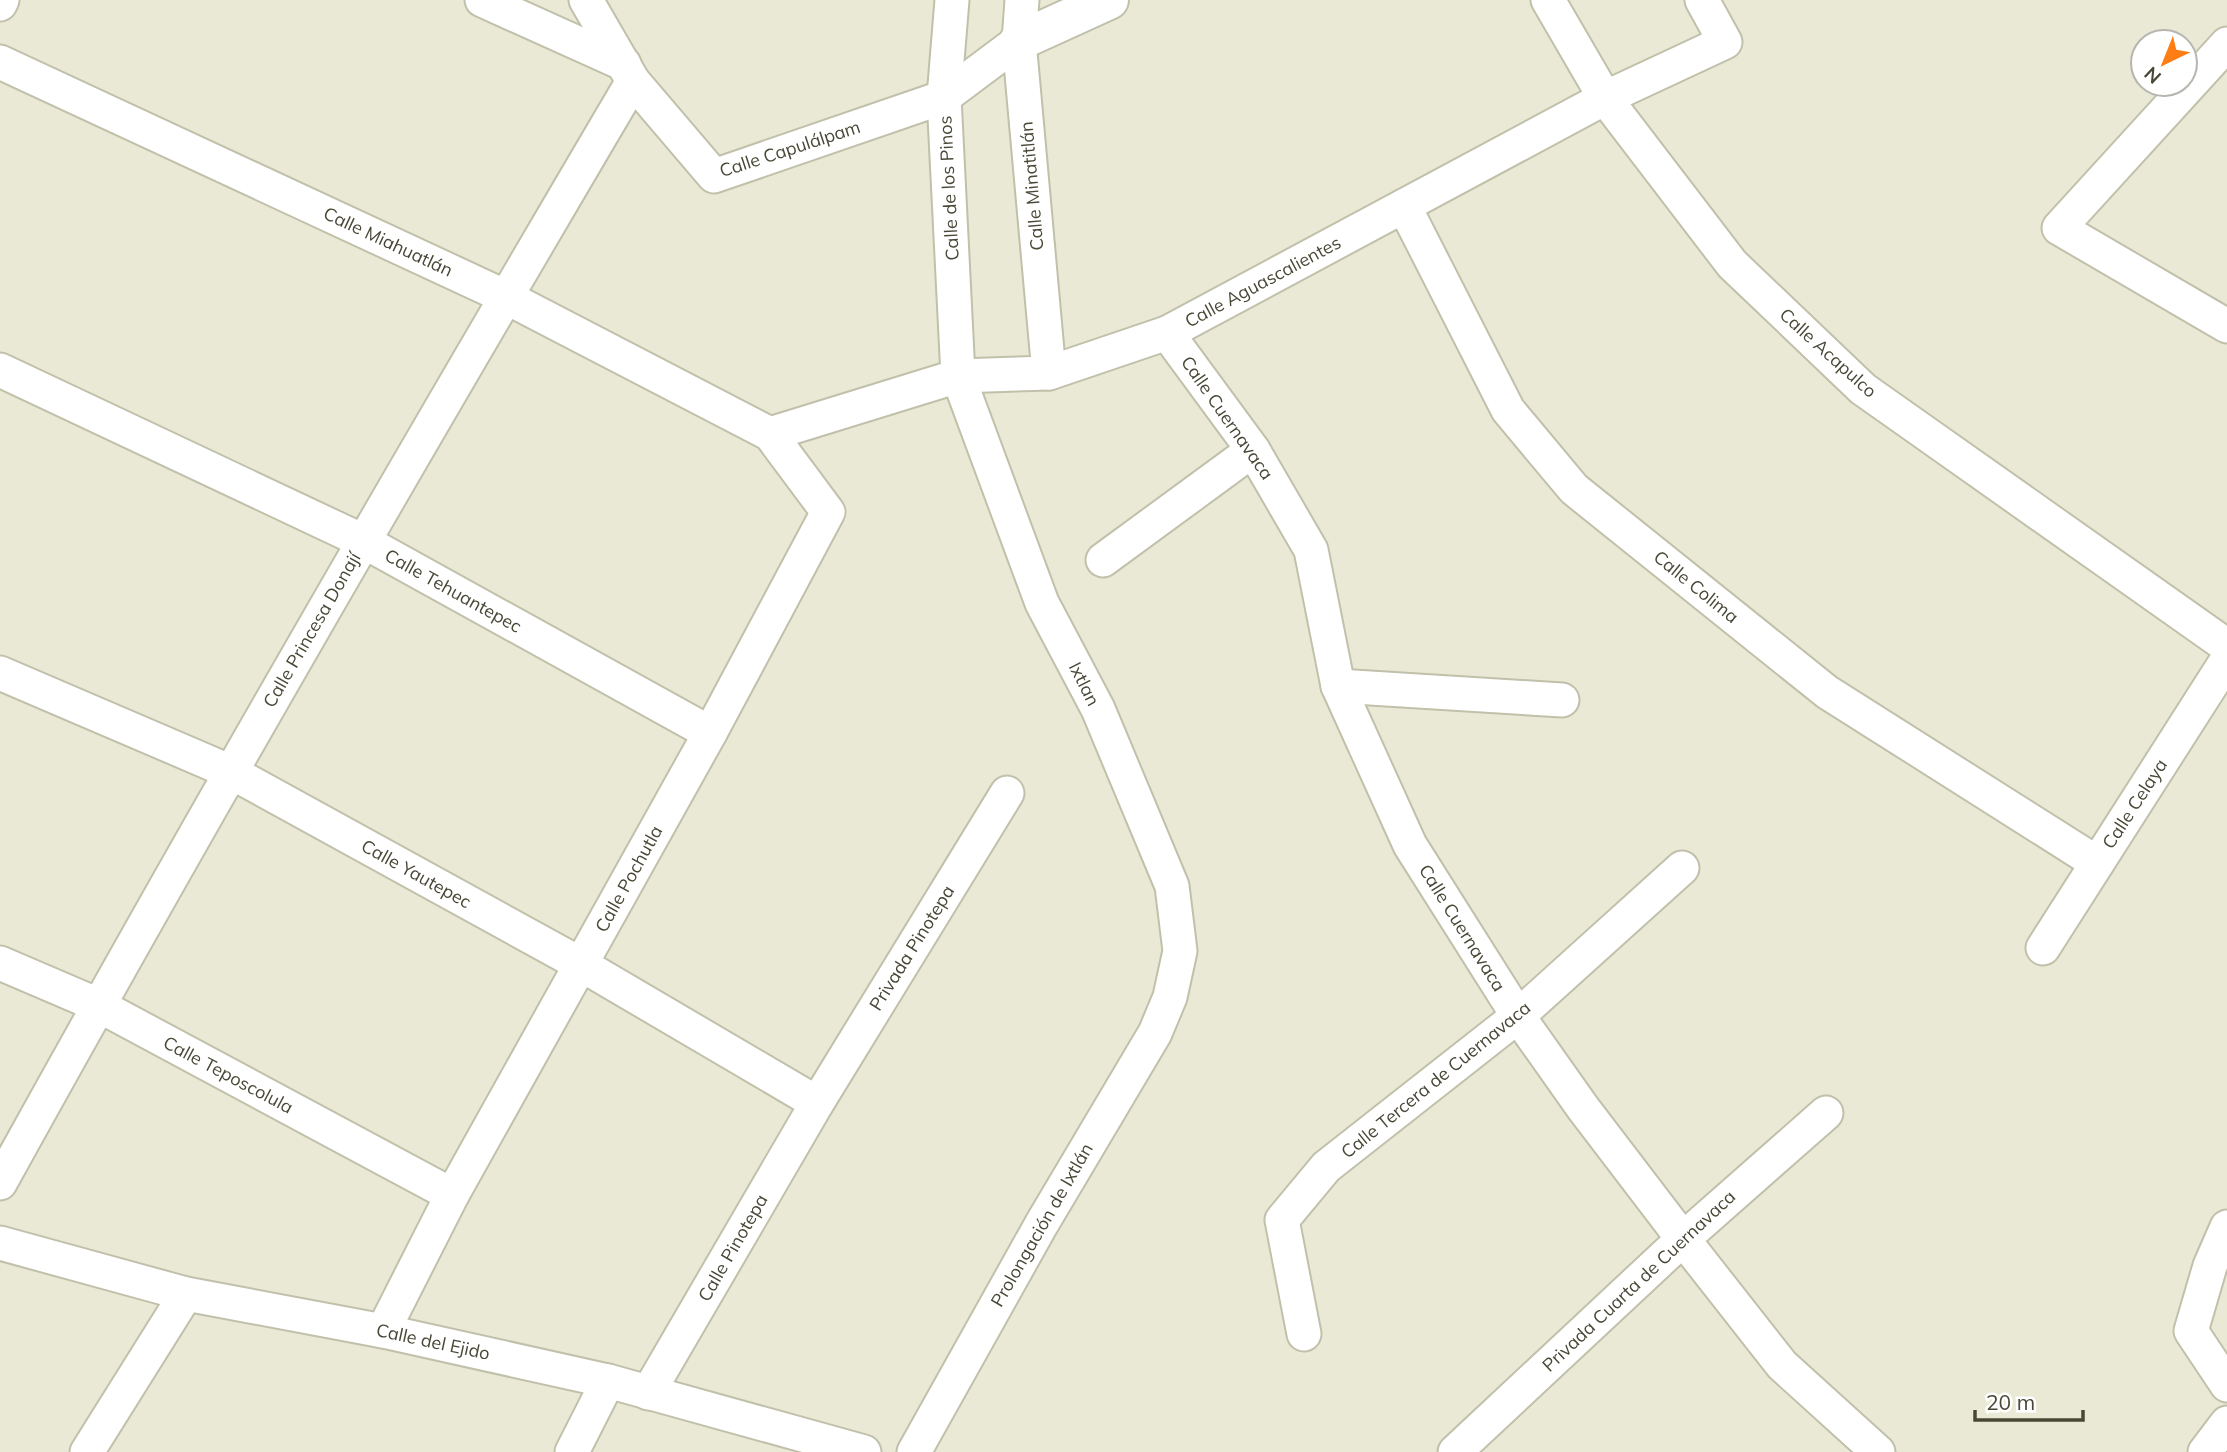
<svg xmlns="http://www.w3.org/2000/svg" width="2227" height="1452" viewBox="0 0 2227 1452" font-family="Mulish,sans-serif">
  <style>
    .residential { fill: #e9e9d6; fill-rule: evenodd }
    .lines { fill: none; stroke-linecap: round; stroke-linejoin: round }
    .minor-casing { stroke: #c1c0aa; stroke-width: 37 }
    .tertiary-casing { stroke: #c1c0aa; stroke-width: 42 }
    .minor { stroke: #fff; stroke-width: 33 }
    .tertiary { stroke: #fff; stroke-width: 38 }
    .labels { text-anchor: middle; stroke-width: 7; stroke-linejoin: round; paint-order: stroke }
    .street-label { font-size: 18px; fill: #494736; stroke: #fff }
  </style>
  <rect width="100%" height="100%" fill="#f5f5e8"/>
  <!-- residential -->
  <path class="residential" d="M0,0H2227V1452H0ZM2143,42H2185V84H2143Z"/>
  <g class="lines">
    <!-- minor casing -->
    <g class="minor-casing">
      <g id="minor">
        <path d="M482,0L624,64"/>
        <path d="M586,0L633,81L714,176L944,97L1019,41"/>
        <path d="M1022,0L1019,41L1049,373"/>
        <path d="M1548,0L1605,98L1732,264L1863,389L2227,646"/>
        <path d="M0,4L2,0"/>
        <path d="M2227,44L2059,228L2227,326"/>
        <path d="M0,62L506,297L770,434L828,512L710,733L452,1195L383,1331"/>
        <path d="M1404,206L1508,410L1574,489L1827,692L2097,863"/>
        <path d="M1167,333L1253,450L1311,550L1338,686L1410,845L1518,1016L1583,1108L1683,1239L1782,1365L1878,1452"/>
        <path d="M0,370L363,541L710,733"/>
        <path d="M770,434L958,376L1049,373L1167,333L1605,98L1725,42L1702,0"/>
        <path d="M1103,560L1253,450"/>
        <path d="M0,673L231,772L582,965L817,1103"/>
        <path d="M1338,686L1562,700"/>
        <path d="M2043,948L2227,660"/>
        <path d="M0,963L98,1005L452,1195"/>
        <path d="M0,1183C205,812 418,446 633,81"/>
        <path d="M2227,1227L2210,1266L2191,1331L2227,1385"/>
        <path d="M0,1243L186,1294L383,1331L608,1381L864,1452"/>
        <path d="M1304,1334L1282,1220L1326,1167L1518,1016L1682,868"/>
        <path d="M648,1393L817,1103L1007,793"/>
        <path d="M87,1452L186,1294"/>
        <path d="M572,1452L608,1381"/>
        <path d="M914,1452L1041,1225L1155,1033L1170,997L1180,951L1172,886L1098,709L1042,603L958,376L944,97L952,0"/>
        <path d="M1455,1452L1683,1239L1826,1113"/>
        <path d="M2205,1452L2227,1423"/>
      </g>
    </g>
    <!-- tertiary casing -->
    <g class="tertiary-casing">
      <path id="tertiary" d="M1019,41L1109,0"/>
    </g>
    <!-- minor -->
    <use href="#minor" class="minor"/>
    <!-- tertiary -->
    <use href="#tertiary" class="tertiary"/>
  </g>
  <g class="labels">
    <!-- street labels -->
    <g class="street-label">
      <text transform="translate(790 149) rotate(-18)" y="6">Calle Capulálpam</text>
      <text transform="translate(1032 186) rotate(-95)" y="6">Calle Minatitlán</text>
      <text transform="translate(949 188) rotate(-93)" y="6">Calle de los Pinos</text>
      <text transform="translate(388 242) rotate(25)" y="6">Calle Miahuatlán</text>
      <text transform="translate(1263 282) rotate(-28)" y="6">Calle Aguascalientes</text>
      <text transform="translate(1828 353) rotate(42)" y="6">Calle Acapulco</text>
      <text transform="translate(1227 418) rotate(55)" y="6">Calle Cuernavaca</text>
      <text transform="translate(1696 587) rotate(39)" y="6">Calle Colima</text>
      <text transform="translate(453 591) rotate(29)" y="6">Calle Tehuantepec</text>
      <text transform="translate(312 630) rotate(-60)" y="6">Calle Princesa Donají</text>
      <text transform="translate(1084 684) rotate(63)" y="6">Ixtlan</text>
      <text transform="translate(2135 804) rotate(-57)" y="6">Calle Celaya</text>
      <text transform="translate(416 874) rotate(29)" y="6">Calle Yautepec</text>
      <text transform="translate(629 879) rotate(-61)" y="6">Calle Pochutla</text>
      <text transform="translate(1462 928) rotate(58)" y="6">Calle Cuernavaca</text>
      <text transform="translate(912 948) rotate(-58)" y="6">Privada Pinotepa</text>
      <text transform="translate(228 1075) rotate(28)" y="6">Calle Teposcolula</text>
      <text transform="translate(1436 1080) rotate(-39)" y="6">Calle Tercera de Cuernavaca</text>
      <text transform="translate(1042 1225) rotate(-60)" y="6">Prolongación de Ixtlán</text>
      <text transform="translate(733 1248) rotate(-60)" y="6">Calle Pinotepa</text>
      <text transform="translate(1639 1281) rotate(-43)" y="6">Privada Cuarta de Cuernavaca</text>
      <text transform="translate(433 1342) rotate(12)" y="6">Calle del Ejido</text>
    </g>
  </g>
  <!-- north arrow -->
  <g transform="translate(2164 63) rotate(223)"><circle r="33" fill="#ffffff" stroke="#b6b5af" stroke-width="2"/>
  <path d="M0-5L12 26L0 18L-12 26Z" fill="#ff7d15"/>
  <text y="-10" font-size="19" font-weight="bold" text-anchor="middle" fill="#494736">N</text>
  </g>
  <!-- scale -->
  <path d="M1975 1410v10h108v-10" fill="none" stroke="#494736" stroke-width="3.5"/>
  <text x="1986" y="1410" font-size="21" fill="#494736" stroke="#ffffff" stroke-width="5" paint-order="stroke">20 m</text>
</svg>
